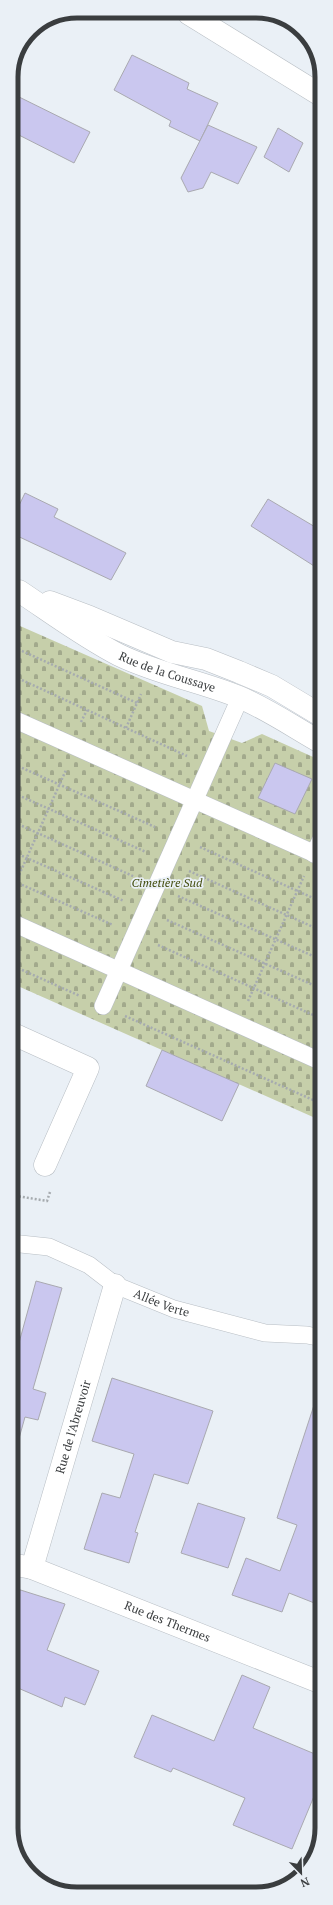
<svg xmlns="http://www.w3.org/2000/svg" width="333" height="1905" viewBox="0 0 333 1905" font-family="'PT Serif',serif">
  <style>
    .cemetery { fill: url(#cemetery-stones) }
    .building { fill: #cac7ef; stroke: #a9a9b0 }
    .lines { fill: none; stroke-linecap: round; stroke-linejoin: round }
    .lane-casing { stroke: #b8bec4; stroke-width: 18 }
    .street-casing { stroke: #b8bec4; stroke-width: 23 }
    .secondary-casing { stroke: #b8bec4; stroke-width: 23 }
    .path { stroke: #a6abaf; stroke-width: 2.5; stroke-dasharray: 2 2; stroke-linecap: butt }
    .lane { stroke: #fff; stroke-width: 17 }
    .street { stroke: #fff; stroke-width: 22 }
    .secondary { stroke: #fff; stroke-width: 22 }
    .labels { text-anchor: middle; stroke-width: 3.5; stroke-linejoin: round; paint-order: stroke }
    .street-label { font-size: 12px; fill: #3a3d3f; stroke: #eaf0f6 }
    .park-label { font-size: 12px; font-style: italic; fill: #444e0f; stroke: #eaf0f6 }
    .rim { fill: none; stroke: #3a3d3f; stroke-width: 5 }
  </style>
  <defs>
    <pattern id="cemetery-stones" width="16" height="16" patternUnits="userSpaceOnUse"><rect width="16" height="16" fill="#c6cfaa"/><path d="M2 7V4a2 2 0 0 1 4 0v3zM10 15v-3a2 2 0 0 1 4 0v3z" fill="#a2a98c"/></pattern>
  </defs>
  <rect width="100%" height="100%" fill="#eaf0f6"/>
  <!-- cemetery -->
  <path class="cemetery" d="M11,622L202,706L209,731L242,743L262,734L322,761V1121L11,983Z"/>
  <!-- building -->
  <g class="building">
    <path d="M132,55L189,83L187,89L218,103L200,141L169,126L171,121L114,90Z"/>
    <path d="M11,93L90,132L74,163L11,131Z"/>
    <path d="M208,125L257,147L238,184L211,172L203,188L188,192L181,178Z"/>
    <path d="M278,128L303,143L289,172L264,157Z"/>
    <path d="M25,493L58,509L54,517L126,553L111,580L11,533V522Z"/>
    <path d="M268,499L322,531V571L251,526Z"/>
    <path d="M275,763L312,779L295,814L258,798Z"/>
    <path d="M162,1050L239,1084L222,1121L146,1086Z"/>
    <path d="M36,1281L62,1288L33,1389L46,1393L38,1420L25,1417L18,1442L11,1441V1361H14Z"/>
    <path d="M112,1378L213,1411L188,1484L154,1474L135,1532L138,1533L129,1563L84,1549L102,1493L120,1498L134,1454L92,1441Z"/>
    <path d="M317,1396L322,1397V1606L289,1593L282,1612L232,1595L246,1558L280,1571L297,1525L277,1518Z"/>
    <path d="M198,1503L245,1518L228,1568L181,1553Z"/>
    <path d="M11,1587L65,1604L47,1650L99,1671L85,1705L65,1697L62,1707L11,1685Z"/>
    <path d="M242,1675L270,1687L253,1728L322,1757V1777L292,1849L233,1825L245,1798L173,1768L171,1772L134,1757L152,1715L214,1741Z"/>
  </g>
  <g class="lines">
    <!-- lane casing -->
    <g class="lane-casing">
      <g id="lane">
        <path d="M11,718L322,857"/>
        <path d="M314,854L322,837"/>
        <path d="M11,922L322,1062"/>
        <path d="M103,1006L240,698"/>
        <path id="s1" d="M11,1243L49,1247L89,1265L115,1285L174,1309L265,1333L307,1335L322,1338"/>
      </g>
    </g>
    <!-- street casing -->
    <g class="street-casing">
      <g id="street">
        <path id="s2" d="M19,591C52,613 84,637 119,655C158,674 200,681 239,697C268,709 295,728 322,743"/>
        <path d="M50,602L90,617L172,652L206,659L239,672L272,686L322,716"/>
        <path d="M11,1033L88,1068L45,1165"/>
        <path id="s3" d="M11,1564L32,1568L322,1683"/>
        <path id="s4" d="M32,1568L115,1285"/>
      </g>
    </g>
    <!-- secondary casing -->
    <g class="secondary-casing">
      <path id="secondary" d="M189,14L322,96"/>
    </g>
    <!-- path -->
    <g class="path">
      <path d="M11,646L137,703"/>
      <path d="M11,675L187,756"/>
      <path d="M81,722L87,710"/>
      <path d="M126,728L141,694"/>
      <path d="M11,763L155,827"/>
      <path d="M11,792L146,852"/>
      <path d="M11,821L135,877"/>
      <path d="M200,847L322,902"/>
      <path d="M11,851L124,901"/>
      <path d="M189,871L322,931"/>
      <path d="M11,880L113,925"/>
      <path d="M11,893L66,770"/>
      <path d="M178,896L322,960"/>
      <path d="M167,920L322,989"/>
      <path d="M158,945L322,1019"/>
      <path d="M11,965L80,996"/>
      <path d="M248,1001L304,876"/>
      <path d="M125,1016L322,1104"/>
      <path d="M11,1195L47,1201L50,1192"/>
    </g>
    <!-- lane -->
    <use href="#lane" class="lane"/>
    <!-- street -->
    <use href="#street" class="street"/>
    <!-- secondary -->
    <use href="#secondary" class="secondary"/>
  </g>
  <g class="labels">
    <!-- street labels -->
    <g class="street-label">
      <text dy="4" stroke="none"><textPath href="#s2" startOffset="170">Rue de la Coussaye</textPath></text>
      <text dy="4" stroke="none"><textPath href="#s1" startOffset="165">Allée Verte</textPath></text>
      <text dy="4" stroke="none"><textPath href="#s4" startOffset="147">Rue de l'Abreuvoir</textPath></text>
      <text dy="4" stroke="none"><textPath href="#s3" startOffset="167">Rue des Thermes</textPath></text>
    </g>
    <!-- park labels -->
    <g class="park-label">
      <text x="167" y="887">Cimetière Sud</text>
    </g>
  </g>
  <!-- crop -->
  <path d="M0 0H333V1905H0ZM77 18H256A59 59 0 0 1 315 77V1828A59 59 0 0 1 256 1887H77A59 59 0 0 1 18 1828V77A59 59 0 0 1 77 18Z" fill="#eaf0f6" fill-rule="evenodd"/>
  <path class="rim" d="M77 18H256A59 59 0 0 1 315 77V1828A59 59 0 0 1 256 1887H77A59 59 0 0 1 18 1828V77A59 59 0 0 1 77 18Z"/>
  <!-- north arrow -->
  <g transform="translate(301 1873) rotate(157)" stroke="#eaf0f6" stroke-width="3" paint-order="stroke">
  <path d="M0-3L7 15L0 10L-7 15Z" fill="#3a3d3f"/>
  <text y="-6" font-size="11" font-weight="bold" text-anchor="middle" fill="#3a3d3f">N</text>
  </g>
</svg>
